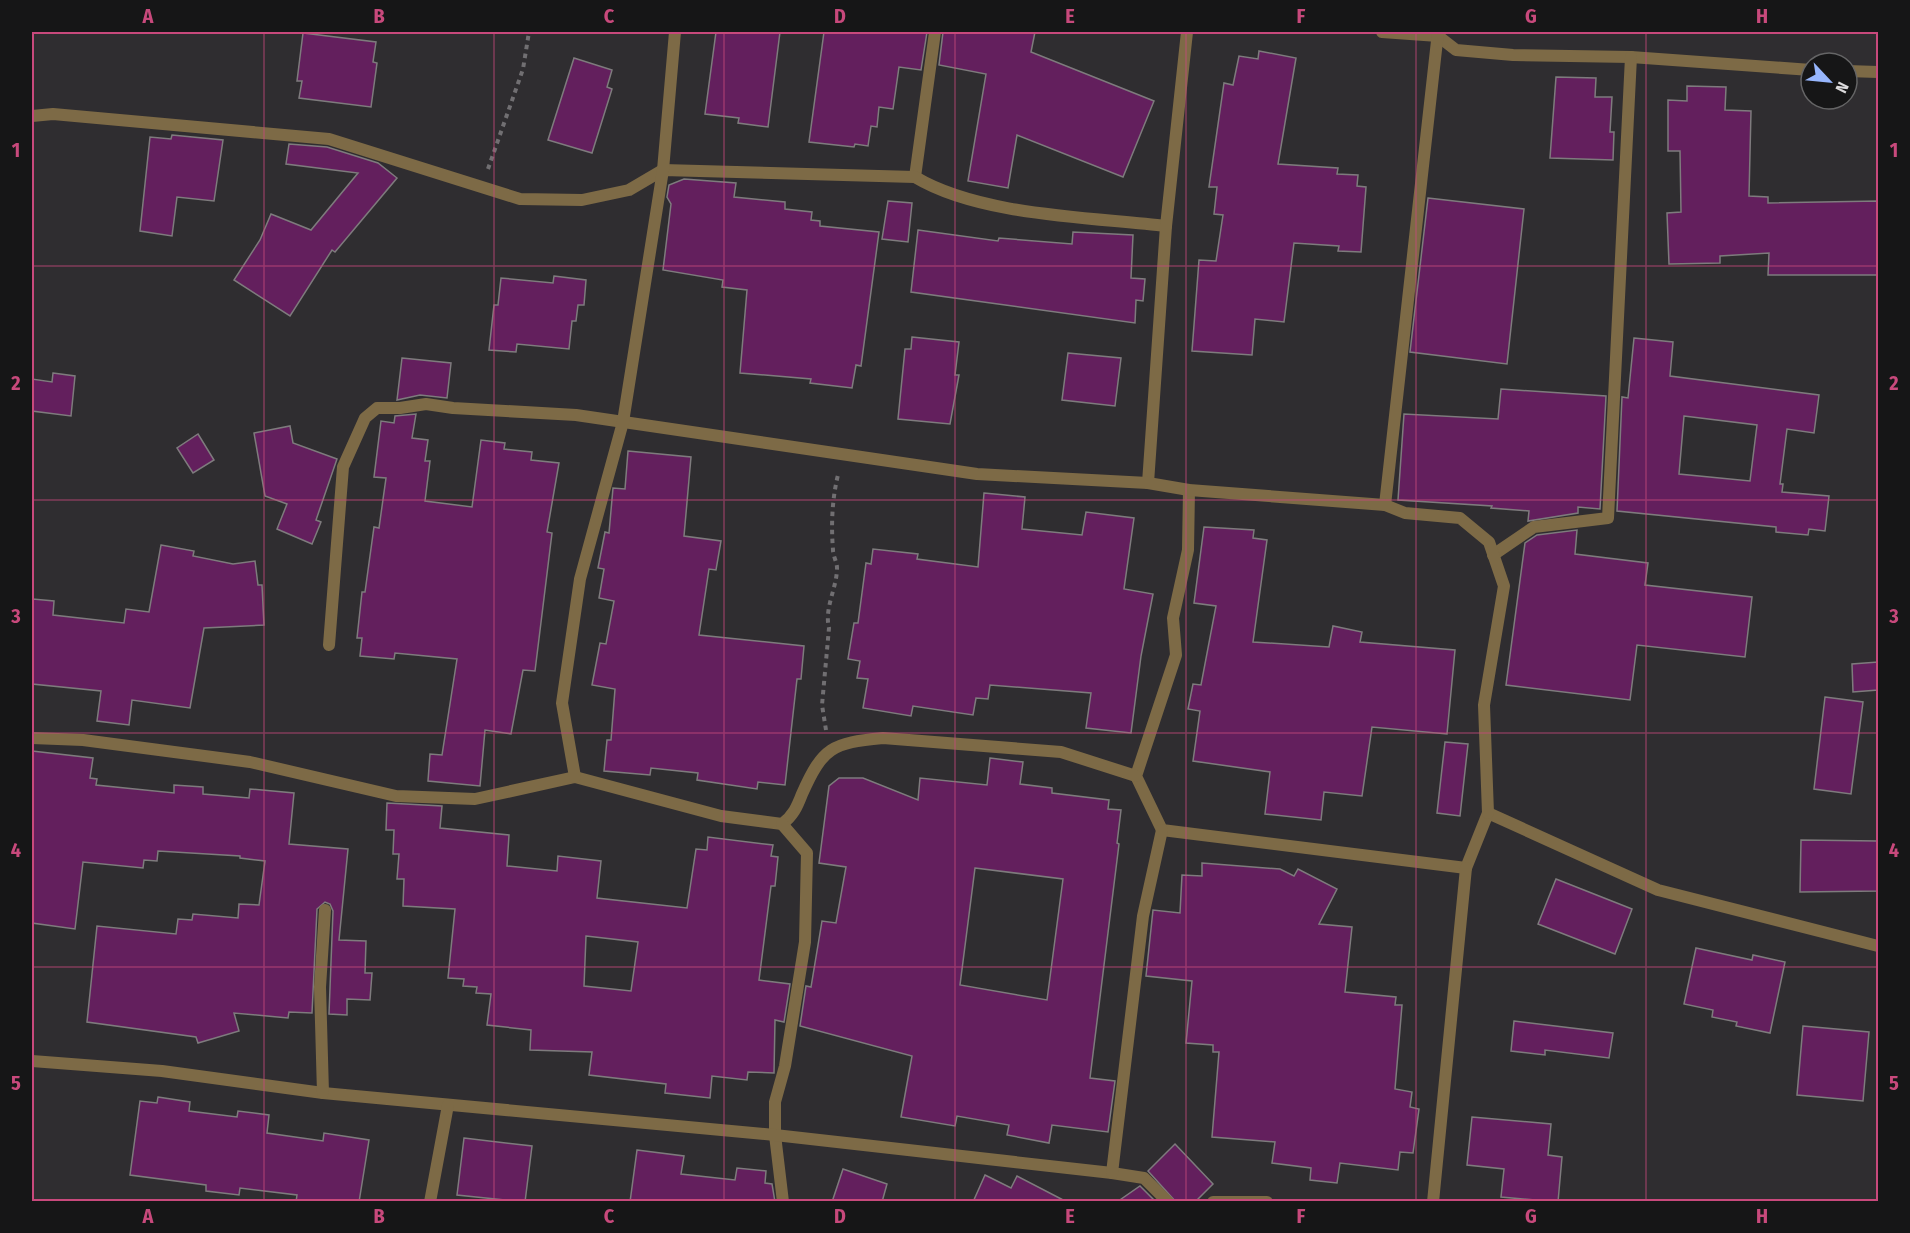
<svg xmlns="http://www.w3.org/2000/svg" width="1910" height="1233" viewBox="0 0 1910 1233" font-family="'Fira Sans Condensed',sans-serif">
  <style>
    .building { fill: #631f5d; stroke: #7e7b7d; stroke-width: 1.5; fill-rule: evenodd }
    .lines { fill: none; stroke-linecap: round; stroke-linejoin: round }
    .path { stroke: #716f72; stroke-width: 4; stroke-dasharray: 4.5 4.5; stroke-linecap: butt }
    .street { stroke: #7d6a46; stroke-width: 12 }
    .grid { fill: none; stroke: #c8497c; stroke-width: 1.5; stroke-opacity: 0.55 }
    .neatline { fill: none; stroke: #c8497c; stroke-width: 2 }
    .grid-label { font-size: 20px; text-anchor: middle; font-weight: bold; fill: #c8497c }
  </style>
  <rect width="100%" height="100%" fill="#2f2d30"/>
  <!-- building -->
  <g class="building">
    <path d="M716,32H780L768,127L738,123L739,118L705,114Z"/>
    <path d="M824,32H927L921,70L899,67L893,109L879,107L877,127L871,126L868,146L855,144L854,147L809,142Z"/>
    <path d="M943,32H1035L1031,52L1154,101L1123,177L1017,135L1008,188L968,181L986,74L939,65Z"/>
    <path d="M303,33L376,42L373,62L377,63L371,107L299,98L302,81H297Z"/>
    <path d="M1259,51L1296,58L1278,164L1338,168L1337,174L1358,175L1357,186L1366,187L1361,252L1338,251L1339,246L1294,243L1284,322L1255,319L1252,355L1192,351L1199,260L1216,261L1223,215L1214,214L1217,187H1209L1224,83L1233,85L1239,56L1258,59Z"/>
    <path d="M574,58L612,70L607,87L612,89L592,153L548,140Z"/>
    <path d="M1556,77L1596,78L1595,97H1612L1610,132H1614L1613,160L1550,158Z"/>
    <path d="M1687,86L1726,87L1725,110L1751,111L1749,196L1768,197V203L1878,201V275H1768L1769,253L1720,256V263L1669,264L1667,213L1681,212L1680,151H1668V100L1687,101Z"/>
    <path d="M172,135L223,140L214,201L177,197L172,236L140,231L150,137L171,139Z"/>
    <path d="M289,144L327,147L378,163L397,178L335,252L332,250L290,316L234,280L260,240L271,214L311,230L358,173L286,164Z"/>
    <path d="M684,179L736,183L734,197L785,202V209L812,212L811,220L820,221V226L879,232L861,366L856,365L852,388L810,383L811,379L740,373L747,290L722,287L723,280L663,270L671,204L667,197L669,185Z"/>
    <path d="M1428,198L1524,209L1507,364L1410,352Z"/>
    <path d="M888,201L912,203L908,242L882,239Z"/>
    <path d="M918,230L998,241L999,238L1072,244L1073,232L1133,235L1131,278L1145,279L1143,301L1136,300L1135,323L911,292Z"/>
    <path d="M554,276L586,280L584,305H578L576,321H572L569,349L517,344L516,352L489,350L494,305H498L501,278L553,283Z"/>
    <path d="M912,337L959,342L955,375H959L950,424L898,419L905,349H911Z"/>
    <path d="M1634,338L1673,342L1670,376L1819,395L1814,433L1787,429L1780,484H1783L1782,492L1829,496L1825,531L1809,529L1808,535L1776,532V527L1617,511L1622,397L1628,398ZM1684,416L1757,425L1750,481L1679,474Z"/>
    <path d="M1068,353L1121,358L1115,406L1062,400Z"/>
    <path d="M402,358L451,363L447,398L420,395L397,400Z"/>
    <path d="M53,373L75,376L71,416L32,411V379L52,382Z"/>
    <path d="M1501,389L1606,396L1600,509L1578,507V513L1528,521L1529,511L1491,508L1492,506L1398,500L1404,414L1498,419Z"/>
    <path d="M416,414L412,438L428,440L425,461H430L425,501L472,507L481,440L505,443L504,449L532,452L531,460L559,463L547,532L552,533L535,671L523,670L511,734L485,730L480,786L428,781L430,754L442,755L457,659L395,653L394,659L360,656L362,638H357L362,592H365L374,527L379,528L386,478L374,477L381,421L394,423L395,416Z"/>
    <path d="M290,426L293,443L337,459L316,520L321,522L312,544L277,529L287,504L265,496L254,433Z"/>
    <path d="M198,434L214,460L193,473L177,448Z"/>
    <path d="M628,451L691,457L684,536L721,541L716,570L709,569L699,635L804,646L801,679H797L785,785L758,782L757,789L697,780L698,773L651,768L650,775L604,771L607,740H611L615,689L592,685L600,643L606,644L614,601L599,598L604,569L598,568L605,532L609,533L613,488L625,489Z"/>
    <path d="M984,493L1025,497L1022,529L1082,535L1086,512L1134,518L1124,589L1153,594L1141,656L1131,733L1086,728L1091,693L990,685L988,699L976,698L973,715L913,706L911,716L863,708L868,679L857,678L860,661L848,659L854,623H858L866,563L871,564L873,549L918,554L917,559L978,567Z"/>
    <path d="M1204,527L1254,530L1253,538L1267,540L1253,642L1329,647L1333,626L1362,632L1360,642L1455,650L1447,734L1372,727L1362,796L1324,792L1321,820L1265,814L1270,772L1193,761L1200,711L1188,709L1193,684L1201,685L1216,606L1194,603Z"/>
    <path d="M1577,530L1575,554L1648,563L1645,585L1752,597L1745,657L1637,645L1630,700L1506,685L1525,543L1537,535Z"/>
    <path d="M161,545L194,551L193,556L233,564L255,561L258,585H262L264,625L204,628L190,708L132,700L129,725L97,721L101,691L32,684L33,599L54,601L53,615L124,623L126,609L149,612Z"/>
    <path d="M1878,662V690L1853,692L1852,664Z"/>
    <path d="M1825,697L1863,702L1851,794L1814,789Z"/>
    <path d="M1445,742L1468,744L1460,816L1437,813Z"/>
    <path d="M32,751L93,758L90,778L97,779L96,785L174,793V785L203,787V794L249,798L250,789L294,793L289,844L348,849L339,940L366,941L365,973H372L370,1000L347,999V1015L329,1014L333,911L330,904L325,902L317,909L312,1013L289,1012L288,1018L234,1013L239,1031L198,1043L196,1037L87,1022L97,926L176,934L178,919L192,920L193,914L238,918L239,904L259,905L265,861L240,858V856L158,851L157,861L144,860L143,868L83,862L75,929L32,923Z"/>
    <path d="M990,758L1023,762L1020,784L1052,788V793L1109,800L1108,809L1121,810L1117,843L1119,844L1090,1078L1115,1081L1108,1132L1052,1125L1049,1143L1007,1135L1009,1125L957,1116L955,1126L901,1117L912,1056L800,1026L806,986L811,987L822,921L836,923L846,867L819,863L829,786L839,778H863L918,800L920,778L987,785ZM975,868L1063,879L1047,1000L960,985Z"/>
    <path d="M387,803L442,806L440,828L509,835L507,866L557,871L558,856L601,861L597,898L687,908L696,849L707,850L708,837L773,845L771,856L778,857L775,886H771L759,980L790,984L784,1022L775,1020L774,1073L748,1072L747,1080L712,1076L710,1098L665,1093L666,1084L589,1075L592,1052L530,1050L531,1030L487,1025L491,994L476,993L477,987L463,986L464,979L448,978L455,909L403,906L404,879H397L399,854H393L394,830H386ZM586,936L638,942L631,991L584,986Z"/>
    <path d="M1801,840L1878,841V891L1800,892Z"/>
    <path d="M1202,863L1280,869L1294,876L1298,869L1337,889L1319,924L1352,927L1345,992L1396,997L1395,1005H1402L1395,1089L1412,1092L1410,1107L1419,1109L1413,1153L1400,1152L1398,1170L1340,1163L1337,1183L1310,1180L1311,1168L1272,1163L1275,1142L1212,1137L1219,1052H1213V1045L1186,1043L1192,981L1146,976L1153,910L1180,913L1182,875L1202,876Z"/>
    <path d="M1556,879L1632,909L1615,954L1538,924Z"/>
    <path d="M1696,948L1752,960L1753,955L1785,962L1770,1033L1736,1026L1737,1022L1712,1017L1713,1010L1684,1004Z"/>
    <path d="M1514,1021L1613,1033L1609,1058L1545,1050V1055L1511,1051Z"/>
    <path d="M1803,1026L1869,1032L1863,1101L1797,1095Z"/>
    <path d="M158,1097L190,1102L189,1111L237,1117L238,1111L269,1115L267,1133L323,1141L324,1133L369,1140L359,1202H296L297,1195L240,1188L239,1195L206,1191V1185L130,1175L140,1101L157,1103Z"/>
    <path d="M1472,1117L1551,1124L1548,1155L1562,1157L1558,1202L1501,1197L1504,1169L1467,1165Z"/>
    <path d="M464,1138L532,1146L525,1202L457,1195Z"/>
    <path d="M1175,1144L1213,1184L1195,1202H1176L1148,1171Z"/>
    <path d="M637,1150L684,1156L681,1174L735,1180L737,1168L766,1171L765,1183L772,1184L775,1202H630Z"/>
    <path d="M843,1169L887,1184L882,1202H832Z"/>
    <path d="M985,1175L1011,1188L1017,1176L1067,1202H973Z"/>
    <path d="M1140,1186L1156,1202H1117Z"/>
  </g>
  <g class="lines">
    <!-- path -->
    <g class="path">
      <path d="M488,169L523,69L529,32"/>
      <path d="M826,730L822,705L829,628C824,608 837,588 837,568C837,562 833,556 833,550C831,525 832,499 838,475"/>
    </g>
    <!-- street -->
    <g class="street">
      <path d="M935,32L915,177C980,216 1090,217 1166,226"/>
      <path d="M1382,32L1438,36L1456,50L1513,55L1631,57L1811,70"/>
      <path d="M1847,71L1878,72"/>
      <path d="M32,116L53,114L329,139L520,199L582,200L629,190L663,170L915,177"/>
      <path d="M1148,483L1166,226L1187,32"/>
      <path d="M1189,490L1188,550L1173,618L1176,655L1136,776L1162,830L1466,868L1488,813L1658,890L1878,946"/>
      <path d="M1385,505L1438,32"/>
      <path d="M1493,555L1534,527L1608,518L1631,57"/>
      <path d="M329,645L343,467L365,418L377,408H400L426,404L453,408L576,415L977,474L1148,483L1189,490L1385,505L1405,513L1460,518L1489,542L1504,586L1484,705L1488,813"/>
      <path d="M32,738L83,740L250,762L396,796L475,799L575,777L721,816L782,824C793,816 797,807 802,794C823,747 832,743 883,738L1061,752L1136,776"/>
      <path d="M575,777L562,703L580,579L623,422L663,170L675,32"/>
      <path d="M782,824L807,853L805,942L785,1066L775,1102V1135L783,1202"/>
      <path d="M32,1061L162,1071L323,1093L775,1135L1112,1173L1144,1178L1168,1202"/>
      <path d="M323,1093L320,987L325,910"/>
      <path d="M1112,1173L1143,916L1162,830"/>
      <path d="M430,1202L448,1105"/>
      <path d="M1213,1202H1267"/>
      <path d="M1433,1202L1466,868"/>
    </g>
  </g>
  <!-- grid -->
  <path class="grid" d="M264,32V1202M494,32V1202M724,32V1202M955,32V1202M1186,32V1202M1416,32V1202M1646,32V1202M32,266H1878M32,500H1878M32,733H1878M32,967H1878"/>
  <!-- border -->
  <rect width="1910" height="1233" fill="none" stroke="#161617" stroke-width="66"/>
  <!-- north arrow -->
  <g transform="translate(1829 81) rotate(116)"><circle r="28" fill="#161617" stroke="#656566" stroke-width="1.5"/>
  <path d="M0-4.5L10 22L0 15L-10 22Z" fill="#97b6fd"/>
  <text y="-9" font-size="16" font-weight="bold" text-anchor="middle" fill="#dcdbdd">N</text>
  </g>
  <rect x="33" y="33" width="1844" height="1167" class="neatline"/>
  <g class="grid-label">
    <text x="148" y="23">A</text>
    <text x="379" y="23">B</text>
    <text x="609" y="23">C</text>
    <text x="840" y="23">D</text>
    <text x="1070" y="23">E</text>
    <text x="1301" y="23">F</text>
    <text x="1531" y="23">G</text>
    <text x="1762" y="23">H</text>
    <text x="16" y="157">1</text>
    <text x="1894" y="157">1</text>
    <text x="16" y="390">2</text>
    <text x="1894" y="390">2</text>
    <text x="16" y="623">3</text>
    <text x="1894" y="623">3</text>
    <text x="16" y="857">4</text>
    <text x="1894" y="857">4</text>
    <text x="16" y="1090">5</text>
    <text x="1894" y="1090">5</text>
    <text x="148" y="1223">A</text>
    <text x="379" y="1223">B</text>
    <text x="609" y="1223">C</text>
    <text x="840" y="1223">D</text>
    <text x="1070" y="1223">E</text>
    <text x="1301" y="1223">F</text>
    <text x="1531" y="1223">G</text>
    <text x="1762" y="1223">H</text>
  </g>
</svg>
